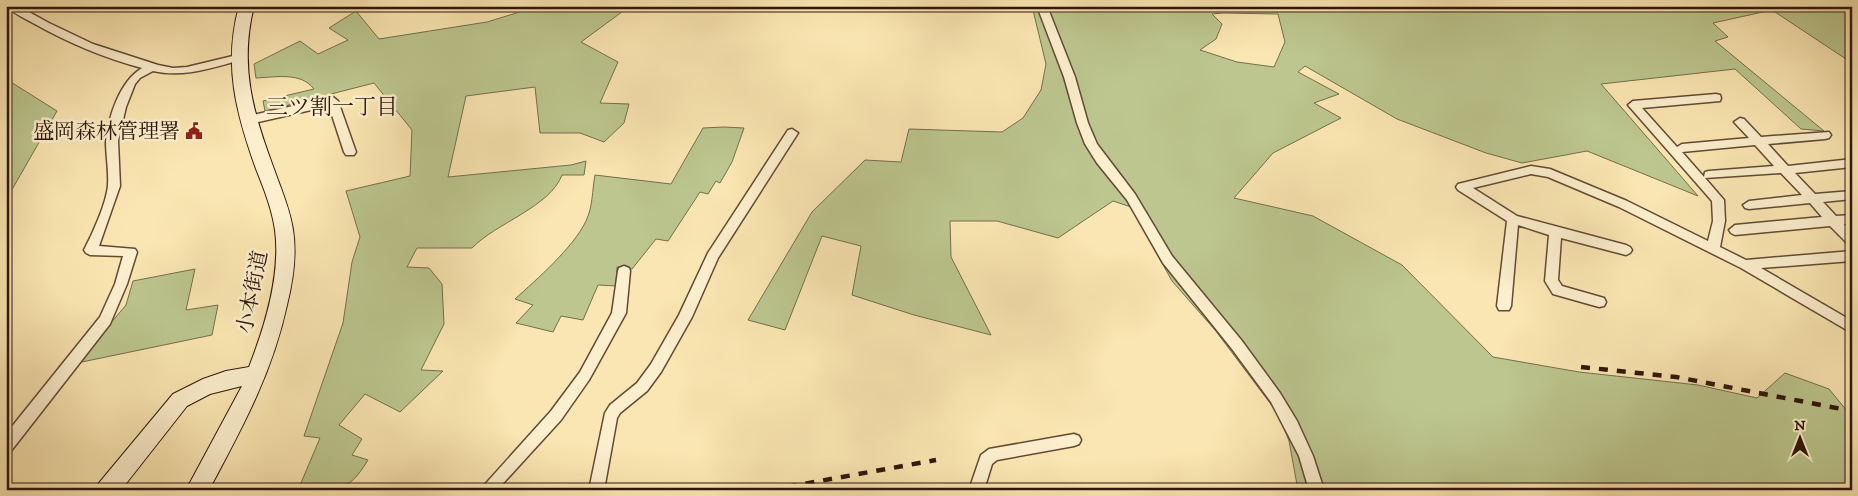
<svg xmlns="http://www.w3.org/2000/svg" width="1858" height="496" viewBox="0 0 1858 496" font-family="'IM FELL DW Pica','Noto Serif JP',serif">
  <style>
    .green { fill: #bcc68e; stroke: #756e4c; fill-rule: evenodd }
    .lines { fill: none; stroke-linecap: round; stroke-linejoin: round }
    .street-casing { stroke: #614a35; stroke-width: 3 }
    .secondary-casing { stroke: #2e160b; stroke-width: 2 }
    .street { fill: #fcefcd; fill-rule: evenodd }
    .secondary { fill: #fcefcd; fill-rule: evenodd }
    .rail { stroke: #2e160b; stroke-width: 4.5; stroke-dasharray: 9 9; stroke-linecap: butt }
    .labels { text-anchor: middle; stroke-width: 5; stroke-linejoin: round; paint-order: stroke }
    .poi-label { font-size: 21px; fill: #2e160b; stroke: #fcefcd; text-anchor: end }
    .street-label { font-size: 21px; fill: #2e160b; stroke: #fcefcd }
    .neighbourhood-label { font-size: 22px; fill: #2e160b; stroke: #fcefcd }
  </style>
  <rect width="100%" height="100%" fill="#fae6b2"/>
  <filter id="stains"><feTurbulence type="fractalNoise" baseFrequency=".004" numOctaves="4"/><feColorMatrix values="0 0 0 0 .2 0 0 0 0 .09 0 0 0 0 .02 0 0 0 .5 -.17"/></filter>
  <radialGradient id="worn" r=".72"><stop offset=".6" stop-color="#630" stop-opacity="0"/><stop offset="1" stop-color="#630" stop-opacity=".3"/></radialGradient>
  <!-- green -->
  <g class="green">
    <path d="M539,6H630L581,42L618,62L600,103L629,104L624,123L604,142L580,133H540L535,87L466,96L448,177L571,165L586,161L584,175H562C550,207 496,223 472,248H417L407,267L429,268L442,284L444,324L421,370L443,371L400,412L365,394L339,425L362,439L352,455L368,460C347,495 335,490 298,490L320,438L304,436L343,323L352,262L360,237L346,191L410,176L412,130L374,83L265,111L263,101L314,89C301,72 277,77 256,78L254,64L300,41L318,54L348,40L329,28L356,11L379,39L487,22Z"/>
    <path d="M1032,6H1852V63L1772,10L1713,23L1728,37L1715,41L1824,131L1801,129L1735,69L1601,84L1698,196L1587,151L1522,163L1486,153L1397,119L1305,66L1298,72L1339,94L1314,103L1341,118L1273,153L1234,198L1313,216L1402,265L1493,357L1579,372L1698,385L1757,398L1785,373L1829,389L1852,417V490H1298L1289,441L1279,415L1215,330L1172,281L1131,207L1113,201L1058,238L997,221H950L951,257L991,335L914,315L852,295L861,246L822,236L785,330L748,320L812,212L865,160L901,162L909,129L1002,132L1023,118L1041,90L1046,64ZM1223,13L1278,14L1285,42L1274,67L1237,62L1200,50L1216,39L1222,24L1212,14Z"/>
    <path d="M6,79L57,111L6,200Z"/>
    <path d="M724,127L744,128L732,162L720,183L716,181L708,194L700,192L668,241L656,239L632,269L617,267L616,286L598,285L583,320L561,316L553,332L516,323L533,305L515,299C537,279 573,248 586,221C593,206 592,191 595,175L671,184L703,128Z"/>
    <path d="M195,269L186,310L218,305L212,335L77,363L126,305L133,281Z"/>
  </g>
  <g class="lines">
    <!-- street casing -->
    <g class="street-casing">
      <g id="street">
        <path d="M6,6H18L49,23L93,44L158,65L173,68L187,67L237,55L242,58L241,60C211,68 183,78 153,71L140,78L135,84L126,107L118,141L120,186L99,246L135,249L137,252L127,284L110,324L11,451L6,452V434L100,317L115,284L123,256L90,255L86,253L84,250C92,235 107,202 108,185C109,171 106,156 106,142C108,117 120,81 142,68C104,58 67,42 33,23C24,18 13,13 6,6Z"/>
        <path d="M1037,6H1047L1075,77L1088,123L1097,144L1135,194L1172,256L1242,341L1280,393L1297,421L1313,456L1324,490H1309L1299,456L1271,402L1232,349L1163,263L1127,200L1097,163L1085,144L1077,123L1064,77Z"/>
        <path d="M1716,94L1720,95L1721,98L1720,101L1642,108L1677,147L1682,144L1749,138L1734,122L1740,118L1744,119L1761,137L1829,132L1831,135L1829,138L1825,139L1768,144L1788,166L1852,159V167L1795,173L1815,194L1852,191V199L1823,202L1836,216L1852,215V224H1844L1852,233V246L1848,244L1830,226L1735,235L1731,233L1729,230L1735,225L1822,217L1810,203L1749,209L1745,208L1743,205L1749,201L1802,195L1781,173L1705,178L1724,200L1725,221L1720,247L1746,260L1852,251V261L1761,268L1852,321V333L1741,268L1619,207L1548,177L1531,174L1473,188L1517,216L1626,245L1630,247L1632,250L1630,253L1626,255L1561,238L1558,280L1562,286L1604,298L1606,302L1604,306L1599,307L1553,294L1545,281L1549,235L1518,225L1511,306L1509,310H1499L1497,306L1507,221L1458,190L1456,187L1458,184L1531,166L1550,169L1627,201L1708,241L1713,221L1712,201L1628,105L1633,101ZM1755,145L1774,166L1709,171L1705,172L1704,177L1682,152Z"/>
        <path d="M333,97L338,101L356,152L354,155H346L344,152L329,106L249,124L243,120L249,116Z"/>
        <path d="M792,129L798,133L718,258L692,317L661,372L647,391L620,413L617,418L604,490H589L605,413L610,405L637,383L651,364L679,315L708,253L788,130Z"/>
        <path d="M624,266L629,268L630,271L626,313L589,380L561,420L497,490H480L551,411L580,372L612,313L618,271L619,268Z"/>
        <path d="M1074,434L1079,436L1081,440L1079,444L1074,446L997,460L992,464L984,490H969L981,455L989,449Z"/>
      </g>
    </g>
    <!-- secondary casing -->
    <g class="secondary-casing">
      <path id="secondary" d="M239,6H254C239,66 253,113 274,169C281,189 290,209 293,230C297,255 293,281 287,305C272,374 242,428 209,490H186L242,386L210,394L187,406L121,490H96L99,483L173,394L203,379L226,371L249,367C265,326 281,275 275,230C272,209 264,189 256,169C236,113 223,65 239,6Z"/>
    </g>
    <!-- street -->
    <use href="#street" class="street"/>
    <!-- secondary -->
    <use href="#secondary" class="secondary"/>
    <!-- rail -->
    <g class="rail">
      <path d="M1581,367L1676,377L1852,411"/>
      <path d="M770,490L936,460"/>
    </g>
  </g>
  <!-- icons -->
  <defs>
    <g id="civic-bare" transform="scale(1.35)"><path d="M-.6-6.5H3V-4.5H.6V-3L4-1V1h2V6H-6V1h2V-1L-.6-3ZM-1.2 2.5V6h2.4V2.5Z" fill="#8f2418" stroke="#fcefcd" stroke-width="2.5" paint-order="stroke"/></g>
  </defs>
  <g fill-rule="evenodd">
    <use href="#civic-bare" x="194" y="131"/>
  </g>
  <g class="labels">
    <!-- poi labels -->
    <g class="poi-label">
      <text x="180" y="138">盛岡森林管理署</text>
    </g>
    <!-- street labels -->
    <g class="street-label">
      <text transform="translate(252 292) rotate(-79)" y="7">小本街道</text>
    </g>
    <!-- neighbourhood labels -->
    <g class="neighbourhood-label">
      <text x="332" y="114">三ツ割一丁目</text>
    </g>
  </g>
  <!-- margin -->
  <rect width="1858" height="496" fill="none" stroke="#fae6b2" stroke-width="25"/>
  <rect x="8" y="8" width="1843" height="481" fill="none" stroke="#2e160b" stroke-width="2.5"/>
  <rect x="12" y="12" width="1833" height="471" fill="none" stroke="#2e160b"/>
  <!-- north arrow -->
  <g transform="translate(1800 438)" stroke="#fcefcd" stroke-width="4" paint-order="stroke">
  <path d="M0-4L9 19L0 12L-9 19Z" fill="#2e160b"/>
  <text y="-8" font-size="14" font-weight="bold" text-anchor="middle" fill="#2e160b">N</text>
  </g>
  <rect width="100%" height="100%" filter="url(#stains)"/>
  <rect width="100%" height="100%" fill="url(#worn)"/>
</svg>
